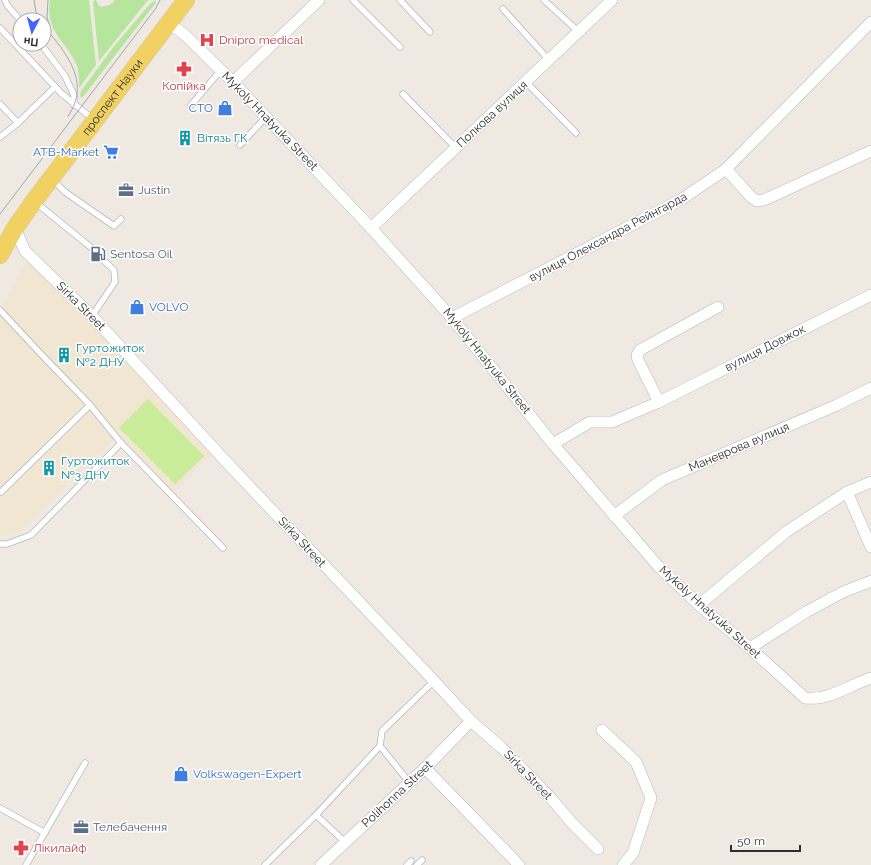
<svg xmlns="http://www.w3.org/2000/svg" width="871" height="865" viewBox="0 0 871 865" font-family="Raleway,sans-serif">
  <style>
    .education { fill: #f0e6d1 }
    .green { fill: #b6e59e }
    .pitch { fill: #c9ec9a }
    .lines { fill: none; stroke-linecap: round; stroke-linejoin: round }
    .lane-casing { stroke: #b4b7c1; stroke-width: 7 }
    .street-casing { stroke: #b4b7c1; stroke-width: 12 }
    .primary-casing { stroke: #c9c9c9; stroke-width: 18 }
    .lane { stroke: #fff; stroke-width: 5.5 }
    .street { stroke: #fff; stroke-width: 11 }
    .primary { stroke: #f2d163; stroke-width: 17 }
    .tram { stroke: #a3a6b8; stroke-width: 1 }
    .labels { text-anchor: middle; stroke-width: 3; stroke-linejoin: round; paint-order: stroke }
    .health-label { font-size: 12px; fill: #be3a42; stroke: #fff; text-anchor: start }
    .street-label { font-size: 12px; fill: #2e2e2e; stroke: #fff }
    .shop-label { font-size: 12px; fill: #366cbe; stroke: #fff; text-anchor: end }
    .culture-label { font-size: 12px; fill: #0d838f; stroke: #fff; text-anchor: start }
    .service-label { font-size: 12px; fill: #4e5e75; stroke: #fff; text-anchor: start }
  </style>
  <rect width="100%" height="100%" fill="#efe9e1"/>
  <!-- education -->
  <path class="education" d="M28,259L155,389L214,452L174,492L118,436L18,533L0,536V319L2,308Z"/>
  <!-- green -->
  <g class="green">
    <path d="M50,0H89L96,65L79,88C79,80 79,72 77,66C66,39 45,34 50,0Z"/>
    <path d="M95,0H96L99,6L102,7L110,5L115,0H148L99,61L93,2Z"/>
    <path d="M156,0L155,4L82,98L80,96L81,91L115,45L150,4Z"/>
  </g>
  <!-- pitch -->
  <path class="pitch" d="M148,399L204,456L175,484L119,428Z"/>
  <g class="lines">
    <!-- lane casing -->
    <g class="lane-casing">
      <g id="lane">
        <path d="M5,0L7,5L20,20"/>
        <path d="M353,0L400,47"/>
        <path d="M400,0L430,32"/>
        <path d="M544,0L579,32"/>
        <path d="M503,9L549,60"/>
        <path d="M0,28L62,94L93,119"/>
        <path d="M41,44L65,76L74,95V105"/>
        <path d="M526,82L576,133"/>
        <path d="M403,94L456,148"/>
        <path d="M0,104L18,123"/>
        <path d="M191,105L221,70"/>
        <path d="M29,112L55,87"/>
        <path d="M0,137L18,123L26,115"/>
        <path d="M240,145L266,117"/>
        <path d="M53,180L65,192L114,226L121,219"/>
        <path d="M35,202L82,240L94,250"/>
        <path d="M0,310L39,352L90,405L1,492"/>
        <path d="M92,316L115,282L114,270L102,259"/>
        <path d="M90,405L121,443"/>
        <path d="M0,544H7L31,535L121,443L223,548"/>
        <path d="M380,746L382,731L434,681"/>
        <path d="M0,808L45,833"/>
        <path d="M316,815L345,842"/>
        <path d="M26,865L85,763"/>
        <path d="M265,865L316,815L380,746L409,782"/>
        <path d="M407,865L411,861"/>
        <path d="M417,865L422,860"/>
      </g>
    </g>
    <!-- street casing -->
    <g class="street-casing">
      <g id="street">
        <path d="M169,23L185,35L233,82L371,228L452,318L553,444L658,566L699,605L750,648L805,698C828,701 850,685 871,678"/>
        <path d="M233,82L319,0"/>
        <path d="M726,169L752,198L757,201L764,200L871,151"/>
        <path d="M15,228L25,251L92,316L232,468L422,668L471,721L502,748L551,798L571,822L598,849"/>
        <path d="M371,228L612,0"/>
        <path d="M452,318L682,199L726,169L871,22"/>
        <path d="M659,402L638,360L637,355L640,350L718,307"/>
        <path d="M553,444L590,422H612L659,402L871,295"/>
        <path d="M847,492L871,547"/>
        <path d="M614,516L662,480L837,405L871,388"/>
        <path d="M699,605L786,532L847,492L871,482"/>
        <path d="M750,648L806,612L843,592L871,581"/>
        <path d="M602,730L636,762L651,798L633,853L623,865"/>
        <path d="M425,768L519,865"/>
        <path d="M321,865L425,768L471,721"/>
      </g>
    </g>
    <!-- primary casing -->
    <g class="primary-casing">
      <g id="primary">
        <path id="s1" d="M0,255L15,228L34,201L186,0"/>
      </g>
    </g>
    <!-- lane -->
    <use href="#lane" class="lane"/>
    <!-- street -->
    <use href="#street" class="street"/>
    <!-- primary -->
    <use href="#primary" class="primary"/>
    <!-- tram -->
    <g class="tram">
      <path d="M34,0L36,12L40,20"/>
      <path d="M48,0L47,17L51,31"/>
      <path d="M44,26C65,52 92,82 68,116"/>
      <path d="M0,214L156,8L160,0"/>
    </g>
  </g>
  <!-- icons -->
  <defs>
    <g id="hospital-bare" transform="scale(1.2)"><path d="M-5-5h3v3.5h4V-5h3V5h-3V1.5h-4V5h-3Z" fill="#e0444e" stroke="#fff" stroke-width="2.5" paint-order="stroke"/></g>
    <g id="pharmacy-bare" transform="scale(1.2)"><path d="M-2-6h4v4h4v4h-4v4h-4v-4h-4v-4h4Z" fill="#e0444e" stroke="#fff" stroke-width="2.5" paint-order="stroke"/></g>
    <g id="shop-bare" transform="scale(1.2)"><path d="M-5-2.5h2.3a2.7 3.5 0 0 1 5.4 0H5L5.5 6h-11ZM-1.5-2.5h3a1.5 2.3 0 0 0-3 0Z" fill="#3f7fe0" stroke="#fff" stroke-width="2.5" paint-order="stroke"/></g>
    <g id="building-bare" transform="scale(1.2)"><path d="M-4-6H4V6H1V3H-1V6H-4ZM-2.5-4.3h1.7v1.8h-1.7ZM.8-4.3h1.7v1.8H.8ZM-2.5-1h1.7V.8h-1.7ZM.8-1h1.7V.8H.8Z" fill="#0f9aa8" stroke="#fff" stroke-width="2.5" paint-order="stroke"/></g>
    <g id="supermarket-bare" transform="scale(1.2)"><path d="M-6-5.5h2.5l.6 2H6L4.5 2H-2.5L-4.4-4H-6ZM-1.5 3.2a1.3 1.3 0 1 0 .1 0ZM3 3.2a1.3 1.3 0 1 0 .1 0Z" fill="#3f7fe0" stroke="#fff" stroke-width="2.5" paint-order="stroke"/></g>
    <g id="office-bare" transform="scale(1.2)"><path d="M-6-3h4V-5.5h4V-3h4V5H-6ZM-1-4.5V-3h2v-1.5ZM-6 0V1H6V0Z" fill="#5c6f8a" stroke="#fff" stroke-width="2.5" paint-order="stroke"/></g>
    <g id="fuel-bare" transform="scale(1.2)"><path d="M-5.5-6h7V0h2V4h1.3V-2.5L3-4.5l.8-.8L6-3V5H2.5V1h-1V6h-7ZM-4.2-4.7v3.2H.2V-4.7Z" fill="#5c6f8a" stroke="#fff" stroke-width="2.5" paint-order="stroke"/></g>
  </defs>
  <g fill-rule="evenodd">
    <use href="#hospital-bare" x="207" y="40"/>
    <use href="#pharmacy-bare" x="184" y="69"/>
    <use href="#shop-bare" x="225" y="108"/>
    <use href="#building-bare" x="185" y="138"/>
    <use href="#supermarket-bare" x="111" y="152"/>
    <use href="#office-bare" x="126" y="190"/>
    <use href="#fuel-bare" x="98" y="254"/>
    <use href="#shop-bare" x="137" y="307"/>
    <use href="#building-bare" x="64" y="355"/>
    <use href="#building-bare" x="49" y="468"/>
    <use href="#shop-bare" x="181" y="774"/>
    <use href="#office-bare" x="81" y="827"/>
    <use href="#pharmacy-bare" x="21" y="848"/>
  </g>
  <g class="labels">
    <!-- health labels -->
    <g class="health-label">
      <text x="219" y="44">Dnipro medical</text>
      <text x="184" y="90" text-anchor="middle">Копійка</text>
      <text x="33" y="852">Лікилайф</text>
    </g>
    <!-- street labels -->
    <g class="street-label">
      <text dy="4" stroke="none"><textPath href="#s1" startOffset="194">проспект Науки</textPath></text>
      <text transform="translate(492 114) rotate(-43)" y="4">Полкова вулиця</text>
      <text transform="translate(270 121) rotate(46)" y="4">Mykoly Hnatyuka Street</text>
      <text transform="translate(608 237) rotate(-28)" y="4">вулиця Олександра Рейнгарда</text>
      <text transform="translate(81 306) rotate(45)" y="4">Sirka Street</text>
      <text transform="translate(765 348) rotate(-27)" y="4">вулиця Довжок</text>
      <text transform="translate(487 361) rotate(51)" y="4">Mykoly Hnatyuka Street</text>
      <text transform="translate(739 447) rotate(-23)" y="4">Маневрова вулиця</text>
      <text transform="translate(302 542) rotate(47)" y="4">Sirka Street</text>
      <text transform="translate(710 612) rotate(42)" y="4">Mykoly Hnatyuka Street</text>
      <text transform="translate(528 775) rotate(46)" y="4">Sirka Street</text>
      <text transform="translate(397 794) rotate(-43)" y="4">Polihonna Street</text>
    </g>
    <!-- shop labels -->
    <g class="shop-label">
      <text x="213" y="112">СТО</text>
      <text x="99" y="156">ATB-Market</text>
      <text x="149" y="311" text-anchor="start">VOLVO</text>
      <text x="193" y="778" text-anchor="start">Volkswagen-Expert</text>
    </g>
    <!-- culture labels -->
    <g class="culture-label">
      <text x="197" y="142">Вітязь ГК</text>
      <text x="76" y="352">Гуртожиток<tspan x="76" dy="14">№2 ДНУ</tspan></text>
      <text x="61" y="465">Гуртожиток<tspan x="61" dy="14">№3 ДНУ</tspan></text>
    </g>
    <!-- service labels -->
    <g class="service-label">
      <text x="138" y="194">Justin</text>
      <text x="110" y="258">Sentosa Oil</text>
      <text x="93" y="831">Телебачення</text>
    </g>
  </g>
  <!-- north arrow -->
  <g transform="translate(32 32) rotate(186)"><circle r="19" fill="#ffffff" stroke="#ababab"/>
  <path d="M0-3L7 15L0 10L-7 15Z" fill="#4264fb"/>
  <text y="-6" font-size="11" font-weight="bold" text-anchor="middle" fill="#2e2e2e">Пн</text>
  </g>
  <!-- scale -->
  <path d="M731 845v6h69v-6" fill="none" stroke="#2e2e2e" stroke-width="2"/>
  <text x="737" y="845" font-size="12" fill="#2e2e2e" stroke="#ffffff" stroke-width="3" paint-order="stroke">50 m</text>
</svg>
